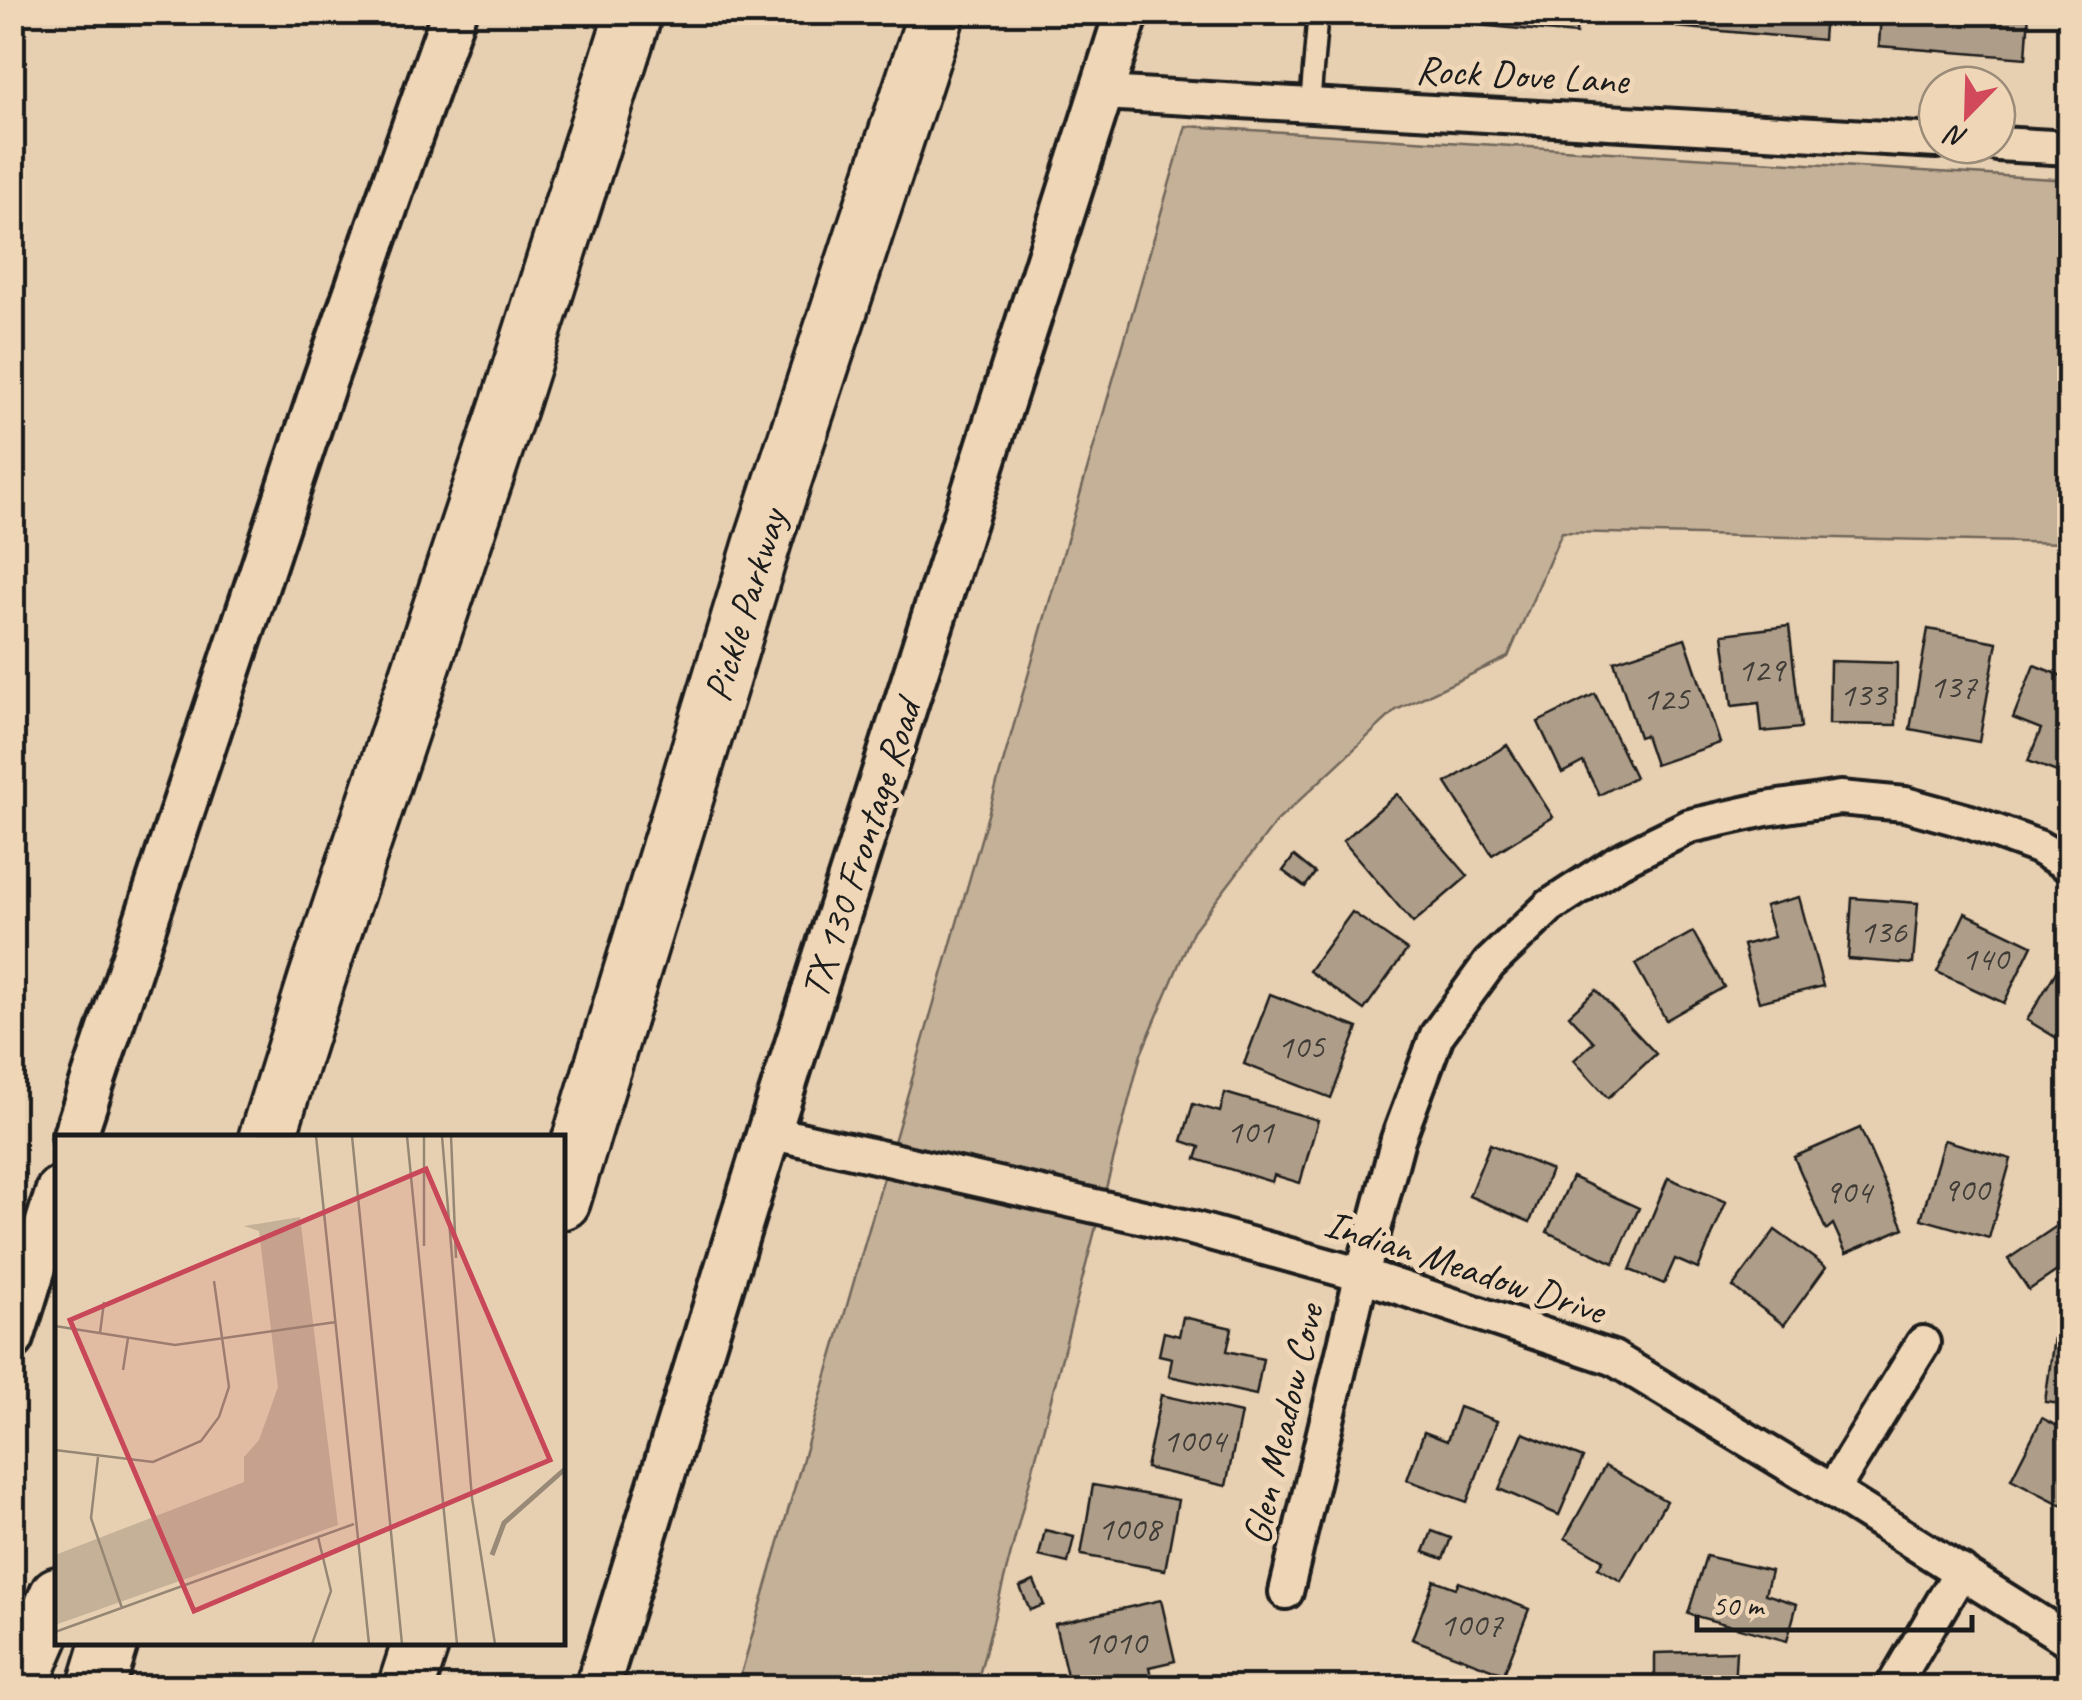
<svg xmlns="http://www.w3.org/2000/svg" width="2082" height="1700" viewBox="0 0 2082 1700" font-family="Caveat,sans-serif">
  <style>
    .green { fill: #c5b198; stroke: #70665a; stroke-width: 2.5 }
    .building { fill: #ae9d88; stroke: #1c1c1c; stroke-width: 2.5 }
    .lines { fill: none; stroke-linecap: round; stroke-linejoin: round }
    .service-casing { stroke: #1c1c1c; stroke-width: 25 }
    .minor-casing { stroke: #1c1c1c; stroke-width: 40 }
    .tertiary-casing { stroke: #1c1c1c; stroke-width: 50 }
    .motorway-casing { stroke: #1c1c1c; stroke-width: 62 }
    .service { stroke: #efd6b7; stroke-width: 18 }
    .minor { stroke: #efd6b7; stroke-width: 32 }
    .tertiary { stroke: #efd6b7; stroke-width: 42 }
    .motorway { stroke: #efd6b7; stroke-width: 55 }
    .labels { text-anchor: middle; stroke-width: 10; stroke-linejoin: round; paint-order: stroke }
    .number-label { font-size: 35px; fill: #403c37 }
    .street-label { font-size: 40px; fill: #1c1c1c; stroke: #efd6b7 }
    .inset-river { fill: none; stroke: #998a77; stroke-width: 5 }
    .inset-road { fill: none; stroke: #968775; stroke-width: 2.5 }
    .view { fill: #c84758; fill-opacity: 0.15; stroke: #c84758; stroke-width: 5 }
    .inset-edge { fill: none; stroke: #1c1c1c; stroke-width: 5 }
  </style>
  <rect width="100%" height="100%" fill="#e7cfb1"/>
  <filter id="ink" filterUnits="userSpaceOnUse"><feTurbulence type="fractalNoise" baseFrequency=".01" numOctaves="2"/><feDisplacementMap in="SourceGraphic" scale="20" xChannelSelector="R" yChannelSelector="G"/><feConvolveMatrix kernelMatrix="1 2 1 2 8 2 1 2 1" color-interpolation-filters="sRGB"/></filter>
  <g filter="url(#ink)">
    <!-- green -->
    <path class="green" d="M1186,126L2069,180V543L1562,532L1508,657L1396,710L1276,822L1193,931L1141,1054L976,1687L737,1688Z"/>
    <!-- building -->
    <g class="building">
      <path d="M1480,12H1616L1615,18L1577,14L1576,34L1479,25Z"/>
      <path d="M1678,12H1825L1823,40L1677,27Z"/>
      <path d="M1881,12H2029L2026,58L1879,46Z"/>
      <path d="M1789,626L1801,728L1762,732L1759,703L1732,706L1723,634Z"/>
      <path d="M1928,629L1997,642L1979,742L1910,729Z"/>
      <path d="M1685,638L1720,743L1655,765L1645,735L1639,737L1614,661Z"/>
      <path d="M1830,661L1897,663L1896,725L1829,724Z"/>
      <path d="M2034,665L2070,679V777L2028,761L2041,729L2013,718Z"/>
      <path d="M1595,694L1635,777L1599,795L1583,762L1562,773L1538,722Z"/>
      <path d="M1507,745L1553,817L1492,855L1446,783Z"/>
      <path d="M1397,794L1468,876L1413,923L1343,841Z"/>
      <path d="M1294,856L1315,873L1305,887L1283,871Z"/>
      <path d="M1799,897L1823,986L1759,1002L1743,945L1774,937L1765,906Z"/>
      <path d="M1852,898L1918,903L1913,964L1848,959Z"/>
      <path d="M1352,912L1407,950L1364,1010L1309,971Z"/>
      <path d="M1965,913L2032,945L2004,1003L1937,972Z"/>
      <path d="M1693,932L1724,987L1666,1020L1635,964Z"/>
      <path d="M2060,965L2070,971V1046L2027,1020Z"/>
      <path d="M1596,990L1656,1054L1608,1098L1574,1060L1594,1042L1569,1015Z"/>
      <path d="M1270,994L1358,1028L1331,1098L1244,1064Z"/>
      <path d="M1225,1093L1318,1120L1300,1183L1274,1175L1272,1182L1196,1159L1200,1147L1182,1141L1193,1104L1220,1112Z"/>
      <path d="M1860,1128L1904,1228L1846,1253L1833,1224L1826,1230L1794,1157Z"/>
      <path d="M1944,1140L2011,1159L1989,1238L1921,1219Z"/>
      <path d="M1490,1144L1551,1170L1530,1222L1469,1196Z"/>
      <path d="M1572,1177L1639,1208L1614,1263L1547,1232Z"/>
      <path d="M1668,1178L1726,1202L1698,1269L1675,1259L1664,1284L1630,1270Z"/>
      <path d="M2070,1217V1289L2057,1271L2029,1290L2008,1259Z"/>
      <path d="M1775,1230L1826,1267L1784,1325L1733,1287Z"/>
      <path d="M1183,1317L1232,1328L1227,1351L1263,1359L1256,1395L1169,1376L1172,1358L1159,1355L1164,1332L1179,1336Z"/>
      <path d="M2055,1330L2070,1332V1405L2045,1402Z"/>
      <path d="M1161,1395L1241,1413L1226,1486L1146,1468Z"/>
      <path d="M1459,1407L1497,1421L1467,1502L1407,1480L1424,1432L1447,1441Z"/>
      <path d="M2042,1418L2070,1433V1490L2062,1505L2011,1479Z"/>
      <path d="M1523,1433L1583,1458L1559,1515L1499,1489Z"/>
      <path d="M1605,1466L1666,1501L1621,1581L1598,1568L1603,1560L1565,1538Z"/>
      <path d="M1093,1485L1178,1500L1165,1570L1081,1555Z"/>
      <path d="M1045,1530L1074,1537L1068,1563L1039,1556Z"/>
      <path d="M1432,1531L1451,1538L1443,1559L1424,1552Z"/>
      <path d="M1706,1556L1771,1571L1765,1594L1797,1604L1787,1641L1688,1614Z"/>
      <path d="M1434,1580L1456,1588L1459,1582L1529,1609L1504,1674L1412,1639Z"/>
      <path d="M1034,1581L1044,1605L1030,1610L1020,1587Z"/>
      <path d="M1161,1600L1175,1661L1149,1667L1152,1681L1125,1688H1070L1055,1624Z"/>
      <path d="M1736,1651L1734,1688H1655V1653Z"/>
    </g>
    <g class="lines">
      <!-- service casing -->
      <g class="service-casing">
        <path id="service" d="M1310,105L1318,12"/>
      </g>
      <!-- minor casing -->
      <g class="minor-casing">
        <g id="minor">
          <path d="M1103,93L1937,141"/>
          <path d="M1997,144L2070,148"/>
          <path d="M769,1132L1192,1228L1362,1275L1613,1358L1832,1491L2070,1641"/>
          <path d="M1832,1491L1923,1343"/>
          <path d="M1286,1592L1359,1286L1398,1139L1437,1035L1489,964L1550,906L1619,861L1690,826L1766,809L1840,798L1905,804L1970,822L2038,847L2070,866"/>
          <path d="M1892,1688L1961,1571"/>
        </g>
      </g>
      <!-- tertiary casing -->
      <g class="tertiary-casing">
        <g id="tertiary">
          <path d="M74,1138L325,380L454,12"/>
          <path d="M12,1338L58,1190"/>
          <path d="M597,1688L769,1132L1127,12"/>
        </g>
      </g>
      <!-- motorway casing -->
      <g class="motorway-casing">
        <g id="motorway">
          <path d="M267,1138L317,979L510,402L634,12"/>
          <path d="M562,1201L764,538L937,12"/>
          <path d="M18,1688L58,1595"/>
          <path d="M96,1688L110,1642"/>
          <path d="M406,1688L421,1642"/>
        </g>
      </g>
      <!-- service -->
      <use href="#service" class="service"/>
      <!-- minor -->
      <use href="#minor" class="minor"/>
      <!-- tertiary -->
      <use href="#tertiary" class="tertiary"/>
      <!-- motorway -->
      <use href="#motorway" class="motorway"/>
    </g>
  </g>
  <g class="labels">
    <!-- number labels -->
    <g class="number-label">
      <text x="1761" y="681">129</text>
      <text x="1953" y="698">137</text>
      <text x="1863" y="706">133</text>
      <text x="1666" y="710">125</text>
      <text x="1883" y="943">136</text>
      <text x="1985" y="970">140</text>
      <text x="1301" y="1058">105</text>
      <text x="1250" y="1143">101</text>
      <text x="1966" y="1201">900</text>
      <text x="1848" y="1203">904</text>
      <text x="1194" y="1452">1004</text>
      <text x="1129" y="1540">1008</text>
      <text x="1471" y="1636">1007</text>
      <text x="1115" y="1654">1010</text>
    </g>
    <!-- street labels -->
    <g class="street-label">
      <text transform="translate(1522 74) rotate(3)" y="14">Rock Dove Lane</text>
      <text transform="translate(744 605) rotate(-73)" y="14">Pickle Parkway</text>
      <text transform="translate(860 849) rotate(-72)" y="14">TX 130 Frontage Road</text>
      <text transform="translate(1465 1266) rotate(18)" y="14">Indian Meadow Drive</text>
      <text transform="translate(1282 1424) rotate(-77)" y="14">Glen Meadow Cove</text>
    </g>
  </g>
  <!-- overview -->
  <g transform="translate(55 1135)">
    <rect width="510" height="510" fill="#e7cfb1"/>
    <path d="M245,82L283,390L0,490V420L189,347V322L204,305L223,252L204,96L189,91Z" fill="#c5b198"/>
    <path class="inset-river" d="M437,420L449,388L510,334"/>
    <path class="inset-road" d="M201,1H240M261,1L314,509M297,1L347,509M352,1L402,509M369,1V111M387,1L417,363L440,509M396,1L401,123M0,191L120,210L281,187M45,198L49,167M68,235L73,203M0,315L98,327L146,306L164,282L174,252L159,146M43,322L36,383L67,473M0,497L299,389M257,509L276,456L263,402"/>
    <path class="view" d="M371,34L495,325L139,476L15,185Z"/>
    <rect width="510" height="510" class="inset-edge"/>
  </g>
  <!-- margin -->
  <rect width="2082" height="1700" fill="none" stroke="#efd6b7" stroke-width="50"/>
  <rect x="25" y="25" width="2032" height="1650" fill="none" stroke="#1c1c1c" stroke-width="4" filter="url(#ink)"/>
  <!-- north arrow -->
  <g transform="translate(1967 115) rotate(203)"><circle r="48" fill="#efd6b7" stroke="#9b8c79" stroke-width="2.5"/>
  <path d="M0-8L18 38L0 25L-18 38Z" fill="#d1495b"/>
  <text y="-15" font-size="28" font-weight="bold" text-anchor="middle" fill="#1c1c1c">N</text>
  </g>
  <!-- scale -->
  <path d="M1697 1615v15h275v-15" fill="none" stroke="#1c1c1c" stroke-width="5"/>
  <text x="1712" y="1615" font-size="30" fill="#1c1c1c" stroke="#efd6b7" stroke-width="8" paint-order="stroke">50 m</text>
</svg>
